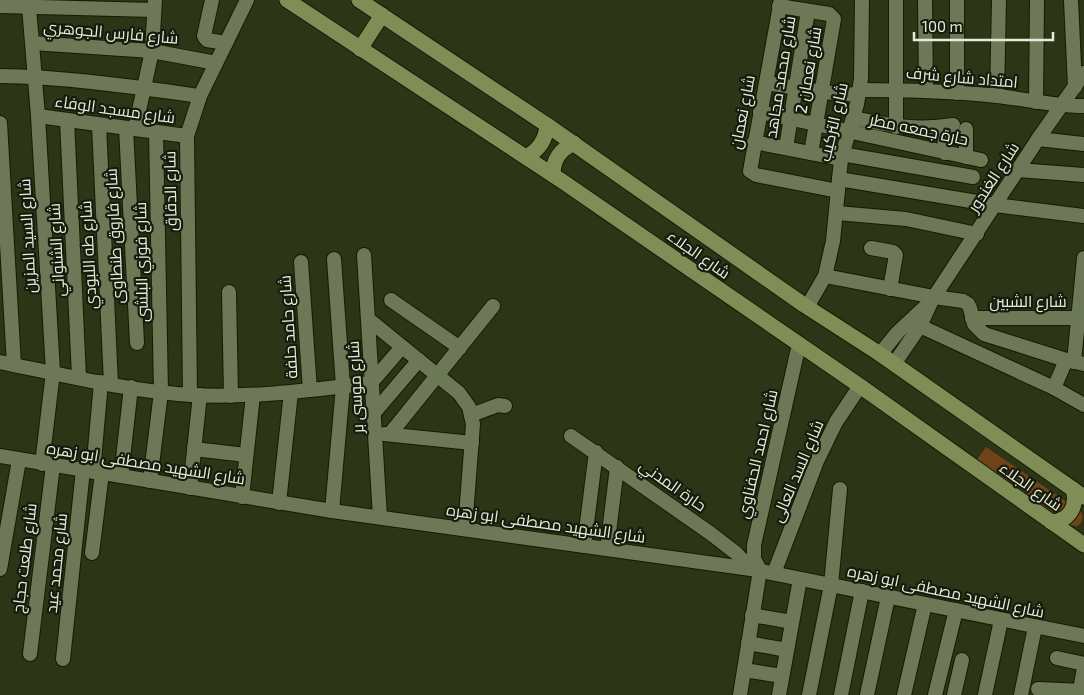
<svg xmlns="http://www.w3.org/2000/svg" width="1084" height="695" viewBox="0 0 1084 695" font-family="'Exo 2',Cairo,sans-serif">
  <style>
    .green { fill: #704418 }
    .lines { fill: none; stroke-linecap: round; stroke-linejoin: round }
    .minor-casing { stroke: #151c00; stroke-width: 16 }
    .major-casing { stroke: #151c00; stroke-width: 17 }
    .minor { stroke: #6d7856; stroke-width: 14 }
    .major { stroke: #7e8e56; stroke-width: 15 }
    .labels { text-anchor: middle; stroke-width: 4.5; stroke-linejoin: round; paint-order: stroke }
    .street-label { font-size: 16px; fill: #e6ecd9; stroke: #171b0d }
  </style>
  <rect width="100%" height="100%" fill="#2d3516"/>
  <!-- green -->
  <path class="green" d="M986,447L1080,511L1083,516L1081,523L1077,526L1070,525L976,461Z"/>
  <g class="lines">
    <!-- minor casing -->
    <g class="minor-casing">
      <g id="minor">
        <path d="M212,0L204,36L207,40L226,43"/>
        <path d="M781,0L750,171L756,175L838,191"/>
        <path d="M925,0L926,91"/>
        <path d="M1071,0L1075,87"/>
        <path d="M0,6L154,10"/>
        <path d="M779,6L829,14L834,19L811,153"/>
        <path d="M29,7L38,116L53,372L42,464"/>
        <path d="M32,43L152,51L216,63"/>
        <path d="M0,76C67,77 134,87 200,96"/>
        <path d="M766,83L823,92L858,95"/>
        <path d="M859,90C905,90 951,91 997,96C1026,99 1054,106 1084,106"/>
        <path d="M957,93V0"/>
        <path d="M997,96L999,0"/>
        <path d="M1036,102L1037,0"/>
        <path d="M760,112L981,160"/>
        <path d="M38,116L187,136"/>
        <path d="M853,118C888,125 917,131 953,125"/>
        <path d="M67,120L79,377"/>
        <path d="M0,123L14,365"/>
        <path d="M99,125L111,384"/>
        <path d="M896,127V0"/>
        <path d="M944,127L945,153"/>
        <path d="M126,128L137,343"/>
        <path d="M135,129L152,51L155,0"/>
        <path d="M1038,139L1084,144"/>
        <path d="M754,142L841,159"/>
        <path d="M786,148L808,11"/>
        <path d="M842,154L973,177"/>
        <path d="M966,157V129"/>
        <path d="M1018,170L1084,175"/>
        <path d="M839,179L995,205L1084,216"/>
        <path d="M837,213L906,219L977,234"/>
        <path d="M871,248L893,252L896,255L890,289"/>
        <path d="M364,255L380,517"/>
        <path d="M301,262L310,390"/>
        <path d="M825,276L934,297L963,301L968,304L970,308L974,324L984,334L1066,360L1084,364"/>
        <path d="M229,292L231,396"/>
        <path d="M391,300L460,348"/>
        <path d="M807,307L825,276L833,241L841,159L857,104L861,79L862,0"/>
        <path d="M972,318H1084"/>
        <path d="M368,319L459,393L469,407L473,424L465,529"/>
        <path d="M920,326L1054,388L1084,405"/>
        <path d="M880,354L898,332L928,304"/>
        <path d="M0,362C63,375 128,391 192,395C252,398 311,390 371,383L402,347"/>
        <path d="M1074,362L1084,258"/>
        <path d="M894,364L920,326L932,300L1038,139L1084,73"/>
        <path d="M1054,388L1066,360"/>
        <path d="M190,395L187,136L200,96L247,0"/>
        <path d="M373,414L419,360"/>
        <path d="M471,415L498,405L505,406"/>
        <path d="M384,434L472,443"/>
        <path d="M390,434L493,306"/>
        <path d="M571,436L710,533L736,553L751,569"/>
        <path d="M194,449L246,455"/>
        <path d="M0,456L332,511L751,569L1084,636"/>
        <path d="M93,472L101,382"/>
        <path d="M121,476L131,387"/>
        <path d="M150,481L161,392L156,132"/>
        <path d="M190,488L200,395"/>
        <path d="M242,497L253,395"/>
        <path d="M279,503L291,392"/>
        <path d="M332,511L343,386L334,259"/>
        <path d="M584,546L596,452"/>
        <path d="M607,549L617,467"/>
        <path d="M92,553L102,473"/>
        <path d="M0,569L19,460"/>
        <path d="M774,573L817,461L836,422L860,386"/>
        <path d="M752,615L792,622"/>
        <path d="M748,643L787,650"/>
        <path d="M30,654L53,465"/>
        <path d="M1057,658L1084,664"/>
        <path d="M63,659L83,470"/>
        <path d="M744,670L782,676"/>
        <path d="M1038,689L1084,691"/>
        <path d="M740,695L760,570L754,559V545L799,344"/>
        <path d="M779,695L800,579"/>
        <path d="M809,695L831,585L840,489"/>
        <path d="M841,695L862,591"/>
        <path d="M867,695L888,597"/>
        <path d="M904,695L925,604"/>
        <path d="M935,695L956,610"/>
        <path d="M954,695L962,660"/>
        <path d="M985,695L1001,620"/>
        <path d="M1021,695L1035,627"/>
        <path d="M1079,695L1084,668"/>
      </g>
    </g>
    <!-- major casing -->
    <g class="major-casing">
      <g id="major">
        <path d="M287,0L562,181L860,386L1084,545"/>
        <path d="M359,0L547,125L804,305L880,354L1084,497"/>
        <path d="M360,49L382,15"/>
        <path d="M526,157C539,150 546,140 547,125"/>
        <path d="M553,175C553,159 560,150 574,143"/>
        <path d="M1051,522C1069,521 1078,507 1073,489"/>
      </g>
    </g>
    <!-- minor -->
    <use href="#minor" class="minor"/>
    <!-- major -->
    <use href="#major" class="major"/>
  </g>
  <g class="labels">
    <!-- street labels -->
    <g class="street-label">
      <text transform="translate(111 32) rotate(5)" y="6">شارع فارس الجوهري</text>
      <text transform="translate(808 70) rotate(-80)" y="6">شارع نعمان 2</text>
      <text transform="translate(780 77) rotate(-81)" y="6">شارع محمد مجاهد</text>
      <text transform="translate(962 77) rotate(5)" y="6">امتداد شارع شرف</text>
      <text transform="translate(115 109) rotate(8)" y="6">شارع مسجد الوفاء</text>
      <text transform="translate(742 112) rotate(-79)" y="6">شارع نعمان</text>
      <text transform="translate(833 122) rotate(-77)" y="6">شارع التركيب</text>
      <text transform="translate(919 129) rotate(12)" y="6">حارة جمعه مطر</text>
      <text transform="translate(993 177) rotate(-57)" y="6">شارع الغندور</text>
      <text transform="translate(170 191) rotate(-91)" y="6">شارع الدقاق</text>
      <text transform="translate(27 236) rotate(-93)" y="6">شارع السيد المزين</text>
      <text transform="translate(114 236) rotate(-93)" y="6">شارع فاروق طنطاوى</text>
      <text transform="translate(56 250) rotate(-93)" y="6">شارع الشنواني</text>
      <text transform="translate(699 254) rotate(35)" y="6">شارع الجلاء</text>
      <text transform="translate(88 255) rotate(-93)" y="6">شارع طه اللبودي</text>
      <text transform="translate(141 262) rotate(-91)" y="6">شارع فوزي البلشى</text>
      <text x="1028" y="307">شارع الشبين</text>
      <text transform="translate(288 327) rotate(-94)" y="6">شارع حامد حلفة</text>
      <text transform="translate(355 387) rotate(-93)" y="6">شارع موسى بر</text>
      <text transform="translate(757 454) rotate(-77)" y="6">شارع احمد الحفناوي</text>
      <text transform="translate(146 463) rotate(9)" y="6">شارع الشهيد مصطفى ابو زهره</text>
      <text transform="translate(797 471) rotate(-67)" y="6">شارع السد العالى</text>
      <text transform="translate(673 485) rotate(35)" y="6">حارة المدني</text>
      <text transform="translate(1031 486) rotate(35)" y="6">شارع الجلاء</text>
      <text transform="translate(546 523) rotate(8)" y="6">شارع الشهيد مصطفى ابو زهره</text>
      <text transform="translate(24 558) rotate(-83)" y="6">شارع طلعت حجاج</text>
      <text transform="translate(56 563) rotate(-84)" y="6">شارع محمد عيد</text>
      <text transform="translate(946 591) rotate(12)" y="6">شارع الشهيد مصطفى ابو زهره</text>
    </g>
  </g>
  <!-- scale -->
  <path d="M914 32v8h139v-8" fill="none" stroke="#e6ecd9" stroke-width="2.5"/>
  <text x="922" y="32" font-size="15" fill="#e6ecd9" stroke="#171b0d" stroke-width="4" paint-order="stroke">100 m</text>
</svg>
